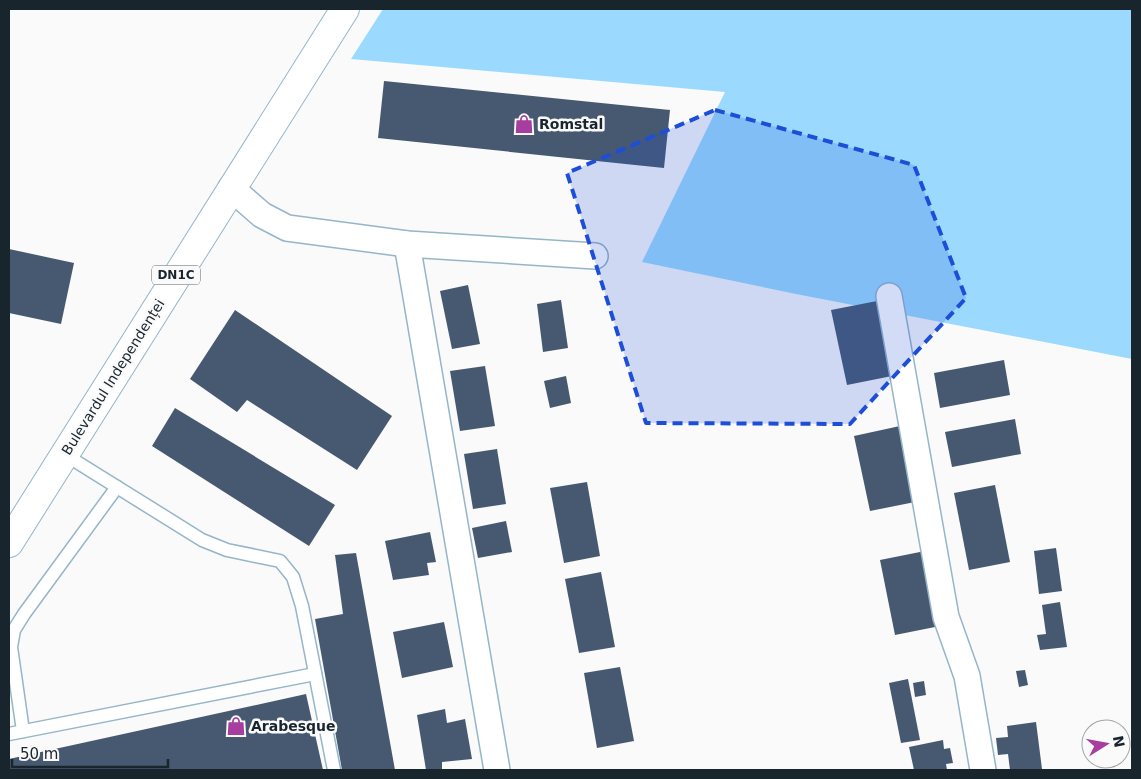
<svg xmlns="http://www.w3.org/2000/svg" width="1141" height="779" viewBox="0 0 1141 779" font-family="'DejaVu Sans',sans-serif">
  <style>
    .green { fill: #9bdafe }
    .building { fill: #465970 }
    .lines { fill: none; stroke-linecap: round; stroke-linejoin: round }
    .service-casing { stroke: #95b5c9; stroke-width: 15 }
    .minor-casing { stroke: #95b5c9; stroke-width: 28 }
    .trunk-casing { stroke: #95b5c9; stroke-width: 30 }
    .service { stroke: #fff; stroke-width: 12 }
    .minor { stroke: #fff; stroke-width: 25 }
    .trunk { stroke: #fff; stroke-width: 28 }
    .marked { fill: #1d4ed8; fill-opacity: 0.2; stroke: #1d4ed8; stroke-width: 4; stroke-dasharray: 10 6; stroke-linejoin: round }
    .labels { text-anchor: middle; stroke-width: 5; stroke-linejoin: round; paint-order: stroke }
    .shield { fill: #fafafa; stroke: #5c656a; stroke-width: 1 }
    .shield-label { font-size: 12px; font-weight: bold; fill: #18252d }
    .poi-label { font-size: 14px; font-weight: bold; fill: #18252d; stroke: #fafafa; text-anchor: start }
    .street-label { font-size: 14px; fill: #18252d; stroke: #fafafa }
  </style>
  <rect width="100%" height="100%" fill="#fafafa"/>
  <!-- green -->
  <path class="green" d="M383,9H1132V359L796,294L642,262L725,92L351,59Z"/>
  <!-- building -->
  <g class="building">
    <path d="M384,81L670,110L664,168L378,138Z"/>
    <path d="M9,249L74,263L61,324L9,313Z"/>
    <path d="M468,285L480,344L452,349L440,291Z"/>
    <path d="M561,300L568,348L543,352L537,304Z"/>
    <path d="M877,301L892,376L847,385L831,310Z"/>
    <path d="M235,310L392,416L357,470L247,400L237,412L190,379Z"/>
    <path d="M1004,360L1010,395L940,408L934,373Z"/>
    <path d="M485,366L495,426L460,431L450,371Z"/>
    <path d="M566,376L571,403L550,408L544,381Z"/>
    <path d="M175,408L335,505L309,546L152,446Z"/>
    <path d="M1015,419L1021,454L952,467L945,432Z"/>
    <path d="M900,426L915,502L870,511L854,436Z"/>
    <path d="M497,449L506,504L473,509L464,454Z"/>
    <path d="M587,482L600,556L564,563L550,488Z"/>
    <path d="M995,485L1010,562L969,570L954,493Z"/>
    <path d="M506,521L512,552L478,558L472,528Z"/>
    <path d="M430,532L436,562L427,563L429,575L393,580L385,541Z"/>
    <path d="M1056,548L1062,591L1039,594L1034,551Z"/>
    <path d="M925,551L940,626L895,635L880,560Z"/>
    <path d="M356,553L395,770H342L315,619L343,614L335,555Z"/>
    <path d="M601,572L615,647L579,653L565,579Z"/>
    <path d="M1060,602L1067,647L1040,650L1037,635L1046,634L1042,605Z"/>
    <path d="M444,622L453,667L402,678L393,632Z"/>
    <path d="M620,667L634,741L597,748L584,673Z"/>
    <path d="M1025,670L1028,685L1019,687L1016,671Z"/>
    <path d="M908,679L920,740L901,743L889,683Z"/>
    <path d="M924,681L926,695L915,697L913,683Z"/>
    <path d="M306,694L323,770H9V759Z"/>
    <path d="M445,709L447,723L465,719L472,759L442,762V770H426L417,715Z"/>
    <path d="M1036,722L1042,769L1010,770L1008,754L998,755L996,738L1008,737L1007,726Z"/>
    <path d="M943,740L944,749L950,748L953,763L946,764L947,770H914L909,747Z"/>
  </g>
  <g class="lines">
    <!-- service casing -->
    <g class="service-casing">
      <g id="service">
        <path d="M64,454L202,540L227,550L280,561L293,577L302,606L334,770"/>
        <path d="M23,731L11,647L14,630L24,614L117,487"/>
        <path d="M9,734L315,674"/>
      </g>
    </g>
    <!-- minor casing -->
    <g class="minor-casing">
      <g id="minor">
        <path d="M231,188L262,215L287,228L407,244L595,256"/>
        <path d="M407,244L497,770"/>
        <path d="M889,296L946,617L967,676L983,770"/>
      </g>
    </g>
    <!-- trunk casing -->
    <g class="trunk-casing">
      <path id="trunk" d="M9,543L345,9"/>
    </g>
    <!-- service -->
    <use href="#service" class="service"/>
    <!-- minor -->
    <use href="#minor" class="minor"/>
    <!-- trunk -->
    <use href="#trunk" class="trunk"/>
  </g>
  <!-- marked area -->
  <path class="marked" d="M715,110L914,165L966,298L850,424L646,423L567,173Z"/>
  <!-- icons -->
  <defs>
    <g id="shop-bare" transform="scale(1.5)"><path d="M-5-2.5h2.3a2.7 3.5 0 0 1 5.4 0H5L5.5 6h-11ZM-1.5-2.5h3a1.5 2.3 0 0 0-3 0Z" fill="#a63d9f" stroke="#fafafa" stroke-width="2.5" paint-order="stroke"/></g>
  </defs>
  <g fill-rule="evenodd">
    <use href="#shop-bare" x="524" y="124"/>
    <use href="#shop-bare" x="236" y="726"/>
  </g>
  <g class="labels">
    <!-- shield labels -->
    <rect class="shield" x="152" y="265.5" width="48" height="19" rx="4"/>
    <g class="shield-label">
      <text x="176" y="279">DN1C</text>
    </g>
    <!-- poi labels -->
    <g class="poi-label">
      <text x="539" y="129">Romstal</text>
      <text x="251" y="731">Arabesque</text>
    </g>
    <!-- street labels -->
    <g class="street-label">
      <text transform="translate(113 377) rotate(-58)" y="5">Bulevardul Independenței</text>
    </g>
  </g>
  <!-- border -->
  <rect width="1141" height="779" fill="none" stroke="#18252d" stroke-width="20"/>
  <!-- north arrow -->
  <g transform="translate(1106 744) rotate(79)"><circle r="24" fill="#fafafa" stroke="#a0a5a8"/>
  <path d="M0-4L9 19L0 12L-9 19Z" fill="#a63d9f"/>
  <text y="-8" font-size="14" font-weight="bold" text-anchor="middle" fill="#18252d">N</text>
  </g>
  <!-- scale -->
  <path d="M12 759v8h156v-8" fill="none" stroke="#18252d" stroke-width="2.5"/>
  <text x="20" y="759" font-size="15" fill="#18252d" stroke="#fafafa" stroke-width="4" paint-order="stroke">50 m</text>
</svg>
